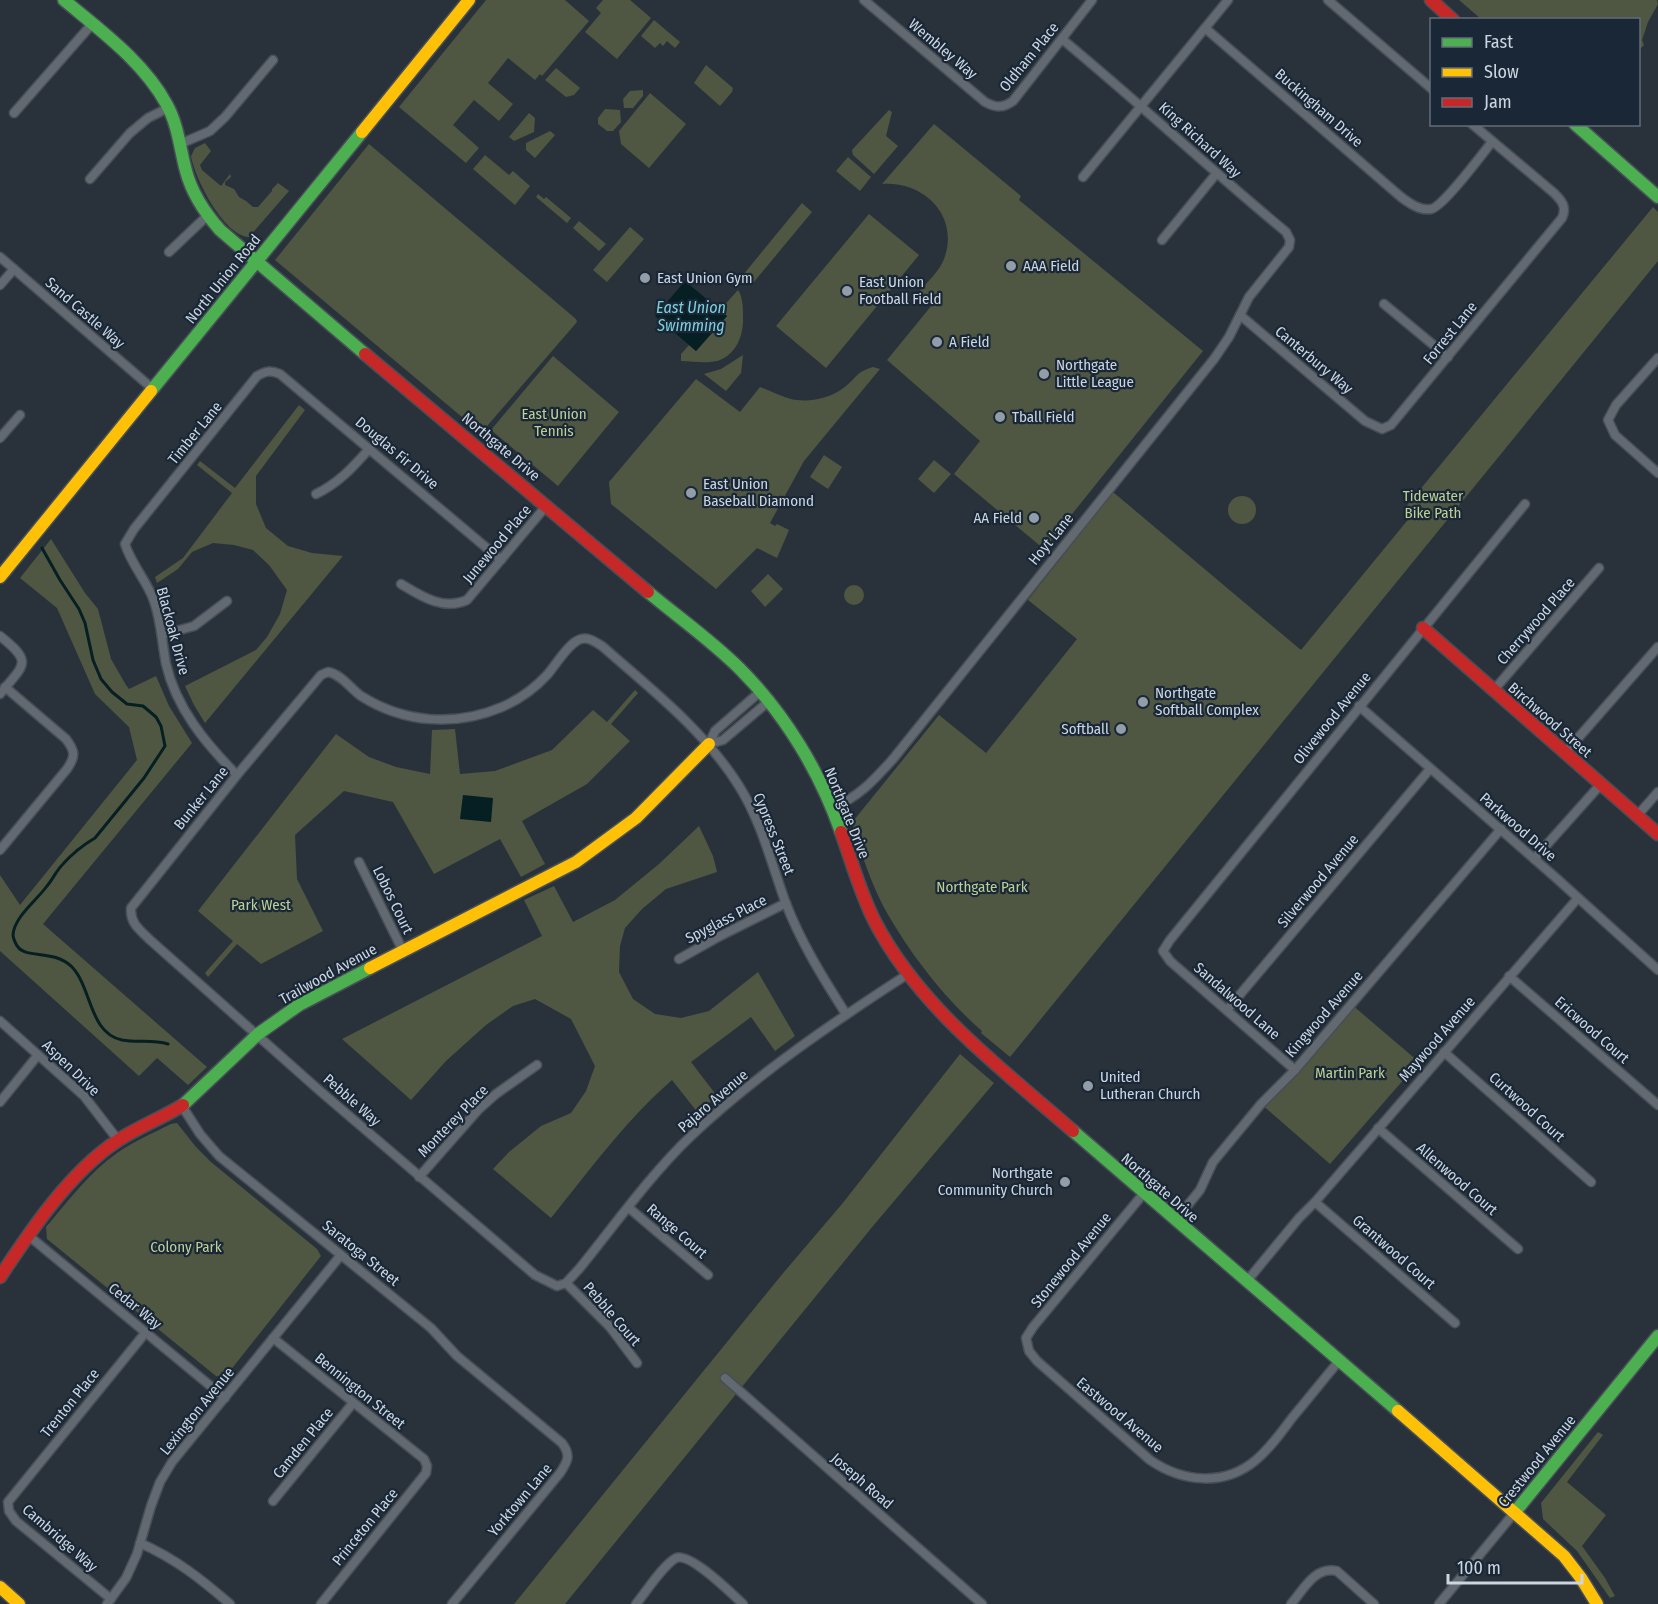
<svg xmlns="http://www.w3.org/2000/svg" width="1658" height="1604" viewBox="0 0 1658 1604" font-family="'Fira Sans Condensed',sans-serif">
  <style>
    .green { fill: #4f5641 }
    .water { fill: #061f22 }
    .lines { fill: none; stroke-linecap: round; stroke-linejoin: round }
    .stream { stroke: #061f22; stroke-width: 3 }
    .street-casing { stroke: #474f57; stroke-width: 11 }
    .fast-casing { stroke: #474f57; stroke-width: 15 }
    .slow-casing { stroke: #474f57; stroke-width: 15 }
    .jam-casing { stroke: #474f57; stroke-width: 15 }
    .street { stroke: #636971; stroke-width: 8 }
    .fast { stroke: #4caf50; stroke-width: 12 }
    .slow { stroke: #ffc107; stroke-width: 12 }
    .jam { stroke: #c62828; stroke-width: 12 }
    .poi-dot { fill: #939da7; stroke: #192737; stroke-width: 2 }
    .labels { text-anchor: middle; stroke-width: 4.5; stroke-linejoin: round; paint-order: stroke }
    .street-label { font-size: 15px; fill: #ccd6e1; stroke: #192737 }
    .poi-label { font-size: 15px; fill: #ccd6e1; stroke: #192737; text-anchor: start }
    .park-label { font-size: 15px; fill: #bed093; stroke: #192737 }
    .water-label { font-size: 16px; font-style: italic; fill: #7dd1dc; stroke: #192737 }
  </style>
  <rect width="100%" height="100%" fill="#29323b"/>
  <!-- green -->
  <g class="green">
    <path d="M486,0H565L589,21L542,76L540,74L535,80L508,58L488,83L513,104L499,121L474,100L453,125L479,148L466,163L399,107Z"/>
    <path d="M603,0H630L651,18L617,59L585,32L601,13L596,8Z"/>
    <path d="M1459,0H1657L1658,4L1648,22L1642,40L1644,45L1639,50L1638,20L1481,19Z"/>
    <path d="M654,20L680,42L675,48L667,41L663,46L660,43L655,48L641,36Z"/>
    <path d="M706,65L733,88L732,92L720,106L694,83Z"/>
    <path d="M556,68L580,88L574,95L566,97L545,80Z"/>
    <path d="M643,90V96L633,108H624L623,99L630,91Z"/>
    <path d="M650,93L686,124L649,168L621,144L619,131Z"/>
    <path d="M605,109L620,110L621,122L613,131H607L598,124V118Z"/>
    <path d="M889,110L892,112L886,136L898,146L874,174L853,155L852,150Z"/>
    <path d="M529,113L535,118L534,132L514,141L509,137Z"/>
    <path d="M934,124L1021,196L1019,200L1203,351L1044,549L954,474L980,441L887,360L932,305L918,293C927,282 939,272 944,259C960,216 924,181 882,184Z"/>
    <path d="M550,131L555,135L535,158L526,150V143Z"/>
    <path d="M205,143L211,151L200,165L202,170L221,186L230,174L231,177L225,182V185L234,189L239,197L246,201L253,207H258L272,191V189L278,183L289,191L249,237C224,236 195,179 191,156L195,148Z"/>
    <path d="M369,144L576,319L577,322L481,433L275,260Z"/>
    <path d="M485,155L509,175L513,171L530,186L515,205L473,169Z"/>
    <path d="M848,157L871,177L860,191L836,171Z"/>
    <path d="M538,194L544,199L546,197L571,218L567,223L536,197Z"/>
    <path d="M802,203L812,212L753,283L743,275Z"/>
    <path d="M1653,207L1658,212V261L1010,1057L981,1033L982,1031C944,998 912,956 887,913C874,890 865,864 857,840L853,828L854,820L939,715L986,753L1077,639L1028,600L1113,492L1301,650L1411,516L1404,509Z"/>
    <path d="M869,214L919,255L826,368L776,326Z"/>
    <path d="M579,221L606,244L599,251L573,228Z"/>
    <path d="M630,227L644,239L607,282L593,270Z"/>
    <path d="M738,290C743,297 743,308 743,317C744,338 733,361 710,362C700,363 691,361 681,361V354L689,345L696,351L727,316L720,310Z"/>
    <path d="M743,355L741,373L726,391L704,374L721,369Z"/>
    <path d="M553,356L619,412L558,486L491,430Z"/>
    <path d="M873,367L880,369L804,461L770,523L775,526L777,524L789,530L777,558L757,548L716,589L611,504L609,482L696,379L740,412L760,387C772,391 785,399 797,400C814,402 833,397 846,386C859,375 855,373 873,367Z"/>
    <path d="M299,405L305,410L256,476V504L266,528L288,546L312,553L343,556L205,723L194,705L185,686L256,650L267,637L280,614L287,590L269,565L253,550L234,545L213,543L192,552L178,569L157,583L155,577L183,558L232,493L197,465L200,461L235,488Z"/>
    <path d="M824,455L842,467L828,489L810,477Z"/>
    <path d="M934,460L951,474L934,493L918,479Z"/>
    <circle cx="1242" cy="510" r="14"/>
    <path d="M51,539L85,593L98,609L111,659L126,685L129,689L156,676L169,706L192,743L43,924L207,1067L188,1085L157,1058L139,1076L0,951V875L20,905L137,760L129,727L95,694L57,608L20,578Z"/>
    <path d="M768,574L783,589L765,607L751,591Z"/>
    <circle cx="854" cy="595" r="10"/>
    <path d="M635,690L638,693L611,724L630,741L587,784L522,821L545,864L521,877L500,839L434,874L393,802L344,791L295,835L297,879L323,931L261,964L237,944L208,977L205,973L233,941L198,911L336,734L369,757L396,767L430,774L432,730L455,729L460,774L495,771L552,750L593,710L607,722Z"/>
    <path d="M699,826L713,856L717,872L666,889L642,909L625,928L620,946L619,972L633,999L655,1014L681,1018L709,1011L758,972L795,1036L775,1051L751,1017L691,1062L717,1096L698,1113L672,1080C626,1120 589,1171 551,1218L493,1169L509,1152L541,1126L571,1113L586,1091L595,1066L571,1019L535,999L513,1006L486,1025L446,1061L411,1100L342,1039L542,936L524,900L554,886L573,922L615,900L659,864Z"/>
    <path d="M1351,1004L1419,1062L1330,1164L1261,1104Z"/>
    <path d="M960,1054L994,1083L873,1226L565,1604H514L784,1272L842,1204Z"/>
    <path d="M177,1123L196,1147L211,1162L317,1249L321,1256L226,1376L221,1377L216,1376L47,1239L46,1227C68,1201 89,1173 117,1153C134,1141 153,1133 171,1124Z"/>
    <path d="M1598,1432L1603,1435L1567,1482L1606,1515L1582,1546L1605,1578L1615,1596L1610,1598L1577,1551L1543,1519L1541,1503Z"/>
  </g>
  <!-- water -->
  <g class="water">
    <path d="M685,281L727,316L696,351L655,316Z"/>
    <path d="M463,795L493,798L491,822L460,819Z"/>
  </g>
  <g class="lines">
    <!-- stream -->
    <path class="stream" d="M42,548L60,580L79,609L85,623L93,660L101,679L112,692L127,704L143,706L156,717L161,726L165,746L144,778L95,838C83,845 72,854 63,864C56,871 53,879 47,886C37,900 14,917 13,935C13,938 16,945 18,947C27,959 54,949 72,967C92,988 89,1033 122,1040C138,1043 152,1039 168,1044"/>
    <!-- street casing -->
    <g class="street-casing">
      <g id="street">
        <path d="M864,0L985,102C996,108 1003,108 1013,101L1092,0"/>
        <path d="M1328,0L1432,89"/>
        <path d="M1205,28L1401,197C1409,203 1420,211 1431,209C1443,207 1482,154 1492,142"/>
        <path d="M14,113L92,24"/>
        <path d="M180,144L210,131L225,117L273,60"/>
        <path d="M1083,177L1228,0"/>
        <path d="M90,179L130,133L148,118L168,108"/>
        <path d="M1162,240L1216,174"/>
        <path d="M169,252L207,216"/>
        <path d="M0,257L153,389"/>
        <path d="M0,285L14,269"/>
        <path d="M1384,304L1448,357"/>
        <path d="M1240,315L1365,421L1382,429L1391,425L1562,218C1567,207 1562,201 1554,193L1472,124"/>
        <path d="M1658,358L1616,405L1608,420L1615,435L1658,473"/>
        <path d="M0,438L20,415"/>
        <path d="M316,494C339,483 353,467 370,448"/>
        <path d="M401,584C421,596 443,611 467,600L547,505"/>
        <path d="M162,635L194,626L227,601"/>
        <path d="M0,636C34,663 24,664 0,694"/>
        <path d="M1493,691L1599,568"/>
        <path d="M1359,706L1555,877L1658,970"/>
        <path d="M709,744L715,731L761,691"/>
        <path d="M709,744L723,740L769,701"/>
        <path d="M1565,753L1658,647"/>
        <path d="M237,775C206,744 176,708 166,664C162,643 161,621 154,601C147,581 131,564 125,544L134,529L257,376C266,371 270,370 280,374L501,560"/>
        <path d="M832,808C859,797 874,780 893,759L1214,359L1229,337L1249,297L1289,247L1290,240L1286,232C1210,169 1138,102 1062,39"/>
        <path d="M1637,816L1658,792"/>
        <path d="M0,850L67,769C76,756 75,751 66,739L5,687"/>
        <path d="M1534,859L1601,784"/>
        <path d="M359,862L403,951"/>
        <path d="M679,959L720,936L786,903"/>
        <path d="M1509,976L1658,1105"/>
        <path d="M1227,1010L1430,769"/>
        <path d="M846,1014C823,978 800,941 785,901C771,862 761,821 739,786C704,730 651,689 602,646C595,642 589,637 581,639C569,642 555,666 547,675C535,688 518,700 502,707C455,727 404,723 361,696C351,689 341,674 328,672L321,675L237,775L131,908C130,923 139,929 149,939L320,1091L535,1275L557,1286L566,1283L579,1269C614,1226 651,1174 691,1136C757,1074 832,1023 908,974"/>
        <path d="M0,1021L84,1096L118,1140"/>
        <path d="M1444,1052L1591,1182"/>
        <path d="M1295,1070L1170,961L1163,951L1170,940L1525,504"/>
        <path d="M0,1102L38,1055"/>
        <path d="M182,1106L200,1134L219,1156L431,1328L457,1356L562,1443C571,1455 568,1461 560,1473L452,1604"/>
        <path d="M1378,1128L1518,1249"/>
        <path d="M419,1177L478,1110L496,1094L537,1065"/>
        <path d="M1144,1193L1033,1327L1026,1338L1029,1351L1037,1361L1150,1460C1182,1482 1224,1487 1256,1460C1270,1448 1281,1433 1292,1418C1308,1399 1323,1380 1339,1361"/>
        <path d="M1315,1202L1455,1323"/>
        <path d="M629,1208L708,1275"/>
        <path d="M1175,1221L1200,1190L1213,1162L1261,1104L1295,1070L1501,829"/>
        <path d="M29,1236L225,1398"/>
        <path d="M1247,1281L1299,1218L1315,1202L1578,898"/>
        <path d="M566,1283L610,1327L637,1363"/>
        <path d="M273,1338L424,1459L427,1466L426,1473L321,1604"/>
        <path d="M725,1378L982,1604"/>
        <path d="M273,1501L353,1403"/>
        <path d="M140,1543C176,1559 201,1579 230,1604"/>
        <path d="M111,1599L16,1521L9,1511L8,1502L146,1332"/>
        <path d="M107,1604L126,1578L137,1554L151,1506L160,1482L172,1462L341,1255"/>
        <path d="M636,1604C646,1592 663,1565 676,1558C690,1552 732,1594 743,1604"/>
        <path d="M1291,1604C1304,1589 1315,1566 1337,1571L1374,1604"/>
        <path d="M1439,1604L1515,1512"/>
      </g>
    </g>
    <!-- fast casing -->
    <g class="fast-casing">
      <g id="fast">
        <path d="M64,0C101,31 144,62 167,105C178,125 180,149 186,171C192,194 205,213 220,230L365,354"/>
        <path d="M1575,124L1658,197"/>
        <path d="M151,391L362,132"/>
        <path d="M648,592C678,617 712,641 740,669C785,714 820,772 841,832"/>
        <path d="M183,1105L258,1034L299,1005L370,968"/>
        <path d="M1073,1131L1398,1411"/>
        <path d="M1515,1512L1658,1336"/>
      </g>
    </g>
    <!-- slow casing -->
    <g class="slow-casing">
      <g id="slow">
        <path d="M362,132L469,0"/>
        <path d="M0,577L151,391"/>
        <path d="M370,968L576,862L636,818L709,744"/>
        <path d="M1398,1411L1564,1556L1581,1578L1597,1604"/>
        <path d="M0,1587L19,1604"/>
      </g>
    </g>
    <!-- jam casing -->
    <g class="jam-casing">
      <g id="jam">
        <path d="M1431,0L1453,20"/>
        <path d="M365,354L648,592"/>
        <path d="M1423,628L1658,834"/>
        <path d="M841,832C852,862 860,893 875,922C920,1008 1001,1068 1073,1131"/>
        <path d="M0,1277C31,1230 70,1172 117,1141C138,1127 162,1118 183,1105"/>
      </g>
    </g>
    <!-- street -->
    <use href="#street" class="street"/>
    <!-- fast -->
    <use href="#fast" class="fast"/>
    <!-- slow -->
    <use href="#slow" class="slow"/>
    <!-- jam -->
    <use href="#jam" class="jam"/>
  </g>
  <!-- markers -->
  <g class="poi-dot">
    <circle cx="1011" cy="266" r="6"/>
    <circle cx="645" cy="278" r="6"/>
    <circle cx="847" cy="291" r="6"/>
    <circle cx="937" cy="342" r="6"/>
    <circle cx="1044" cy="374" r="6"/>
    <circle cx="1000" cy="417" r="6"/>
    <circle cx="691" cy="493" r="6"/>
    <circle cx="1034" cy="518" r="6"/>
    <circle cx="1143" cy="702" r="6"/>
    <circle cx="1121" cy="729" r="6"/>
    <circle cx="1088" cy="1086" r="6"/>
    <circle cx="1065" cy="1182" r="6"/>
  </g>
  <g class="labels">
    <!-- street labels -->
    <g class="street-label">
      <text transform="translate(943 49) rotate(40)" y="5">Wembley Way</text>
      <text transform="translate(1029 57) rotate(-51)" y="5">Oldham Place</text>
      <text transform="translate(1319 108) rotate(41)" y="5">Buckingham Drive</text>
      <text transform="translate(1200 140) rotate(42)" y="5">King Richard Way</text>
      <text transform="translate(223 279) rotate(-51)" y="5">North Union Road</text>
      <text transform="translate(85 313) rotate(41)" y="5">Sand Castle Way</text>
      <text transform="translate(1450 333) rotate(-51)" y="5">Forrest Lane</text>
      <text transform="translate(1314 360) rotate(40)" y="5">Canterbury Way</text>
      <text transform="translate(195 433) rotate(-51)" y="5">Timber Lane</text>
      <text transform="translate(501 447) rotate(40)" y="5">Northgate Drive</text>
      <text transform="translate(397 453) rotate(40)" y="5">Douglas Fir Drive</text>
      <text transform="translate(1051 539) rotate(-51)" y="5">Hoyt Lane</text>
      <text transform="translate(497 544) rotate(-50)" y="5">Junewood Place</text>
      <text transform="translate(1536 621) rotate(-49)" y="5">Cherrywood Place</text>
      <text transform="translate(173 631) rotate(75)" y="5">Blackoak Drive</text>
      <text transform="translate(1332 718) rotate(-51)" y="5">Olivewood Avenue</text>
      <text transform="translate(1550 720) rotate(41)" y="5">Birchwood Street</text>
      <text transform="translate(201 798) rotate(-51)" y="5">Bunker Lane</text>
      <text transform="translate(847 813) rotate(68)" y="5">Northgate Drive</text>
      <text transform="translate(1518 827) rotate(41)" y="5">Parkwood Drive</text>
      <text transform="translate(774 834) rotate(68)" y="5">Cypress Street</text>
      <text transform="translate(1318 881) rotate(-50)" y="5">Silverwood Avenue</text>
      <text transform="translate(393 900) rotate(64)" y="5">Lobos Court</text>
      <text transform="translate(726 919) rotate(-27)" y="5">Spyglass Place</text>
      <text transform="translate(328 974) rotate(-29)" y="5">Trailwood Avenue</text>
      <text transform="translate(1237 1001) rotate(41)" y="5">Sandalwood Lane</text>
      <text transform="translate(1324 1014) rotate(-49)" y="5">Kingwood Avenue</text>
      <text transform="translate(1592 1030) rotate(41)" y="5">Ericwood Court</text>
      <text transform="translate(1437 1039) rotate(-49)" y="5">Maywood Avenue</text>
      <text transform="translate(71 1068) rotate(44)" y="5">Aspen Drive</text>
      <text transform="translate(352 1100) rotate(41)" y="5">Pebble Way</text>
      <text transform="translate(713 1101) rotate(-41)" y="5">Pajaro Avenue</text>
      <text transform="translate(1527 1107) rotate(42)" y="5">Curtwood Court</text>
      <text transform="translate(453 1121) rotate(-46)" y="5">Monterey Place</text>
      <text transform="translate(1457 1179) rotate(41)" y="5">Allenwood Court</text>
      <text transform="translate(1160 1188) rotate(41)" y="5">Northgate Drive</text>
      <text transform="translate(677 1231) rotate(41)" y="5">Range Court</text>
      <text transform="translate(1394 1252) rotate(41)" y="5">Grantwood Court</text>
      <text transform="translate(361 1253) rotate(39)" y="5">Saratoga Street</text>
      <text transform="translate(1071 1260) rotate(-51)" y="5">Stonewood Avenue</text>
      <text transform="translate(135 1306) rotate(39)" y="5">Cedar Way</text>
      <text transform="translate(612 1314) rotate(49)" y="5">Pebble Court</text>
      <text transform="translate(360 1391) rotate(39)" y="5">Bennington Street</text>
      <text transform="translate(70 1403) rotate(-51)" y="5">Trenton Place</text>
      <text transform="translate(197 1411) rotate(-51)" y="5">Lexington Avenue</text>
      <text transform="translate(1120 1415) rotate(40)" y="5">Eastwood Avenue</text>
      <text transform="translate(303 1443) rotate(-51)" y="5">Camden Place</text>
      <text transform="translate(1537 1461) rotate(-51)" y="5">Crestwood Avenue</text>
      <text transform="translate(862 1481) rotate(41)" y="5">Joseph Road</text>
      <text transform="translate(520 1500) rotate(-50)" y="5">Yorktown Lane</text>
      <text transform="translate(365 1527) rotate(-51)" y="5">Princeton Place</text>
      <text transform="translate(60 1538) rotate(41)" y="5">Cambridge Way</text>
    </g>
    <!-- poi labels -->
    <g class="poi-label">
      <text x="1023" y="271">AAA Field</text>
      <text x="657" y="283">East Union Gym</text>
      <text x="859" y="287">East Union<tspan x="859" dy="17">Football Field</tspan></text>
      <text x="949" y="347">A Field</text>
      <text x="1056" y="370">Northgate<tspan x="1056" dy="17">Little League</tspan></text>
      <text x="1012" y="422">Tball Field</text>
      <text x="703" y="489">East Union<tspan x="703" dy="17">Baseball Diamond</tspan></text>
      <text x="1022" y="523" text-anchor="end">AA Field</text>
      <text x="1155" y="698">Northgate<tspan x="1155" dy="17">Softball Complex</tspan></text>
      <text x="1109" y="734" text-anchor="end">Softball</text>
      <text x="1100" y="1082">United<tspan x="1100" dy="17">Lutheran Church</tspan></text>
      <text x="1053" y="1178" text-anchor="end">Northgate<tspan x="1053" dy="17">Community Church</tspan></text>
    </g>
    <!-- park labels -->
    <g class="park-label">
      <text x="554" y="419">East Union<tspan x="554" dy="17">Tennis</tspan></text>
      <text x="1433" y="501">Tidewater<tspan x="1433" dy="17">Bike Path</tspan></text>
      <text x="982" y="892">Northgate Park</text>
      <text x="261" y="910">Park West</text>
      <text x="1350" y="1078">Martin Park</text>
      <text x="186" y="1252">Colony Park</text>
    </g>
    <!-- water labels -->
    <g class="water-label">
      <text x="691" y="313">East Union<tspan x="691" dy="18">Swimming</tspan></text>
    </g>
  </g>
  <!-- legend -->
  <rect x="1430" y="18" width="210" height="108" fill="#192737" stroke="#616d7b" stroke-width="1.5"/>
  <rect x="1442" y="38" width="30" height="9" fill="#4caf50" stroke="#616d7b" stroke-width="1.5"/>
  <text x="1484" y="48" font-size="18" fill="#ccd6e1">Fast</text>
  <rect x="1442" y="68" width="30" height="9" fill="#ffc107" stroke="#616d7b" stroke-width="1.5"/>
  <text x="1484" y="78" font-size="18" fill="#ccd6e1">Slow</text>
  <rect x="1442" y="98" width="30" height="9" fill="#c62828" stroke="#616d7b" stroke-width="1.5"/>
  <text x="1484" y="108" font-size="18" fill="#ccd6e1">Jam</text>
  <!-- scale -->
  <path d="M1448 1574v9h134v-9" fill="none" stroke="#ccd6e1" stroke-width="3"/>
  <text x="1457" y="1574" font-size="18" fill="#ccd6e1" stroke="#192737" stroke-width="4.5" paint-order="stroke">100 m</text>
</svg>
